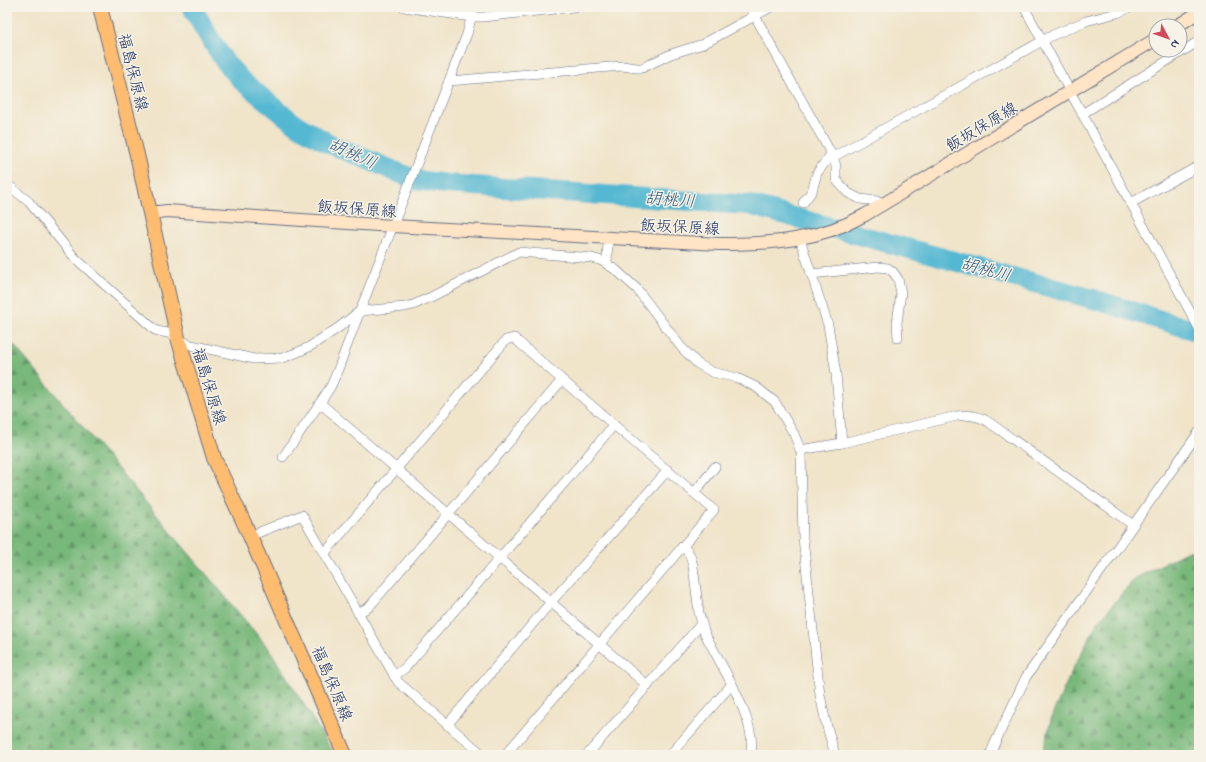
<svg xmlns="http://www.w3.org/2000/svg" width="1206" height="762" viewBox="0 0 1206 762" font-family="'Indie Flower','Klee One',sans-serif">
  <style>
    .forest { fill: url(#forest-firs); stroke: #4a746c }
    .lines { fill: none; stroke-linecap: round; stroke-linejoin: round }
    .river { stroke: #54b8d2; stroke-width: 20 }
    .minor-casing { stroke: #666e83; stroke-width: 10 }
    .secondary-casing { stroke: #666e83; stroke-width: 14 }
    .primary-casing { stroke: #666e83; stroke-width: 16 }
    .minor { stroke: #fff; stroke-width: 9 }
    .secondary { stroke: #ffe4c6; stroke-width: 12 }
    .primary { stroke: #febc70; stroke-width: 14 }
    .labels { text-anchor: middle; stroke-width: 3; stroke-linejoin: round; paint-order: stroke }
    .street-label { font-size: 16px; fill: #1b2f5e; stroke: #f7f3e8 }
    .water-label { font-size: 17px; font-style: italic; fill: #2c5881; stroke: #f7f3e8 }
  </style>
  <defs>
    <pattern id="forest-firs" width="22" height="20" patternUnits="userSpaceOnUse"><rect width="22" height="20" fill="#78b87a"/><path d="M5 1l3.5 6h-7zM16 11l3.5 6h-7z" fill="#629667"/></pattern>
  </defs>
  <rect width="100%" height="100%" fill="#f7f3e8"/>
  <filter id="ink" filterUnits="userSpaceOnUse"><feTurbulence type="fractalNoise" baseFrequency=".025" numOctaves="2"/><feDisplacementMap in="SourceGraphic" scale="8" xChannelSelector="R" yChannelSelector="G"/><feConvolveMatrix kernelMatrix="1 2 1 2 8 2 1 2 1" color-interpolation-filters="sRGB"/></filter>
  <filter id="wash" filterUnits="userSpaceOnUse"><feTurbulence type="fractalNoise" baseFrequency=".012" numOctaves="4" result="noise"/><feDisplacementMap in="SourceGraphic" scale="16" xChannelSelector="R" yChannelSelector="G"/><feGaussianBlur stdDeviation="0.9" result="paint"/><feColorMatrix in="noise" values="0 0 0 0 0 0 0 0 0 0 0 0 0 0 0 0 0 1.4 0 .05"/><feComposite in="paint" operator="in"/></filter>
  <g filter="url(#wash)">
    <rect width="100%" height="100%" fill="#f0e4c9"/>
    <!-- forest -->
    <g class="forest">
      <path d="M7,337L270,650L335,755H7Z"/>
      <path d="M1199,549V755H1042L1053,713L1073,669L1096,625L1134,579L1186,552Z"/>
    </g>
    <g class="lines">
      <!-- river -->
      <path class="river" d="M192,7L206,32L225,62L243,82L295,124L330,144L416,180L446,184L749,205L1093,299L1199,332"/>
    </g>
  </g>
  <g filter="url(#ink)">
    <g class="lines">
      <!-- minor casing -->
      <g class="minor-casing">
        <g id="minor">
          <path d="M404,7L472,17H483L574,7"/>
          <path d="M474,7L467,34L360,311L337,372L331,386L320,403L648,686"/>
          <path d="M750,7L833,157L836,166V179L839,183L848,193L860,199L877,201L881,206"/>
          <path d="M1024,7L1199,328"/>
          <path d="M449,81L622,66L637,68H642L671,54L703,44L771,7"/>
          <path d="M1082,114L1199,41"/>
          <path d="M7,184L29,202L75,258L155,330C159,332 163,332 168,333C176,336 183,342 191,345L254,359L282,358L296,353L309,347L338,328L360,311L405,307L413,305L431,297L519,252L592,258L602,261L616,270L637,289L681,347L698,364L712,372L737,378L756,387L775,402L794,434L801,452L803,538L820,695L826,723L835,755"/>
          <path d="M803,203L812,191L817,173L829,157H833L1053,35L1086,21L1117,13L1131,7"/>
          <path d="M1131,203L1199,166"/>
          <path d="M800,239L828,325L836,374L842,443"/>
          <path d="M607,264L608,238"/>
          <path d="M811,274L878,267L888,268L893,272L898,279L901,293L897,323L898,338"/>
          <path d="M800,450L842,443L957,416C970,414 980,416 990,423L1133,525"/>
          <path d="M283,457L320,403"/>
          <path d="M694,493L715,467"/>
          <path d="M250,536L302,515L398,682L483,755"/>
          <path d="M324,554L506,340L514,338L614,425L714,510L683,546L690,555L693,566L699,613L705,634L732,684L670,755"/>
          <path d="M358,613L369,607L562,380"/>
          <path d="M394,676L405,668L614,425"/>
          <path d="M732,684C740,701 757,736 750,755"/>
          <path d="M447,725L551,602L668,470"/>
          <path d="M505,755L683,546"/>
          <path d="M587,755L701,624"/>
          <path d="M990,755L994,745L1026,677L1199,432"/>
        </g>
      </g>
      <!-- secondary casing -->
      <g class="secondary-casing">
        <g id="secondary">
          <path d="M1177,26L1199,12"/>
          <path d="M150,213L167,211L393,226L719,244C771,244 818,241 865,215L1156,39"/>
        </g>
      </g>
      <!-- primary casing -->
      <g class="primary-casing">
        <path id="primary" d="M100,7L138,159L178,338L214,458L250,536L345,755"/>
      </g>
      <!-- minor -->
      <use href="#minor" class="minor"/>
      <!-- secondary -->
      <use href="#secondary" class="secondary"/>
      <!-- primary -->
      <use href="#primary" class="primary"/>
    </g>
  </g>
  <g class="labels">
    <!-- street labels -->
    <g class="street-label">
      <text transform="translate(134 72) rotate(76)" y="6">福島保原線</text>
      <text transform="translate(981 126) rotate(-31)" y="6">飯坂保原線</text>
      <text transform="translate(357 208) rotate(4)" y="6">飯坂保原線</text>
      <text transform="translate(680 226) rotate(3)" y="6">飯坂保原線</text>
      <text transform="translate(210 386) rotate(73)" y="6">福島保原線</text>
      <text transform="translate(333 683) rotate(67)" y="6">福島保原線</text>
    </g>
    <!-- water labels -->
    <g class="water-label">
      <text transform="translate(353 153) rotate(24)" y="6">胡桃川</text>
      <text transform="translate(670 199) rotate(4)" y="6">胡桃川</text>
      <text transform="translate(986 269) rotate(15)" y="6">胡桃川</text>
    </g>
  </g>
  <!-- margin -->
  <rect width="1206" height="762" fill="none" stroke="#f7f3e8" stroke-width="24"/>
  <!-- north arrow -->
  <g transform="translate(1168 38) rotate(131)"><circle r="19" fill="#f7f3e8" stroke="#9fa5b1"/>
  <path d="M0-3L7 15L0 10L-7 15Z" fill="#d1495b"/>
  <text y="-6" font-size="11" font-weight="bold" text-anchor="middle" fill="#1b2f5e">N</text>
  </g>
</svg>
